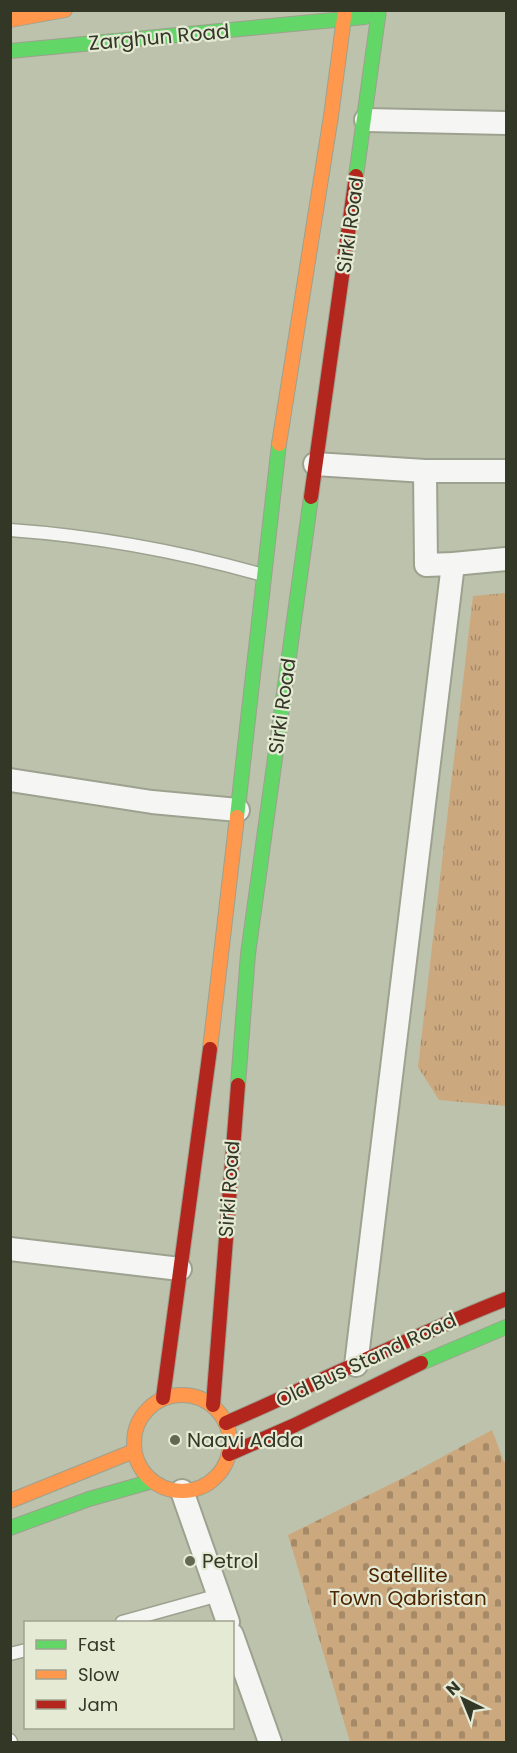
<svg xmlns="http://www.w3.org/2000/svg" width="517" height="1753" viewBox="0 0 517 1753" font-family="Poppins,sans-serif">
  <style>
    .cemetery { fill: url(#cemetery-stones) }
    .park { fill: url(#park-tufts) }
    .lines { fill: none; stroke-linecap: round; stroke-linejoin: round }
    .lane-casing { stroke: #9da18f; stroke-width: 15 }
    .street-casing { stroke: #9da18f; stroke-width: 26 }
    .fast-casing { stroke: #9da18f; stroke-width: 16 }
    .slow-casing { stroke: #9da18f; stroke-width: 16 }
    .jam-casing { stroke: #9da18f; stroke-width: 16 }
    .lane { stroke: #f5f6f3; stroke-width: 12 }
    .street { stroke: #f5f6f3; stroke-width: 22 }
    .fast { stroke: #63d668; stroke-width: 14 }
    .slow { stroke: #ff974d; stroke-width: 14 }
    .jam { stroke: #b3261e; stroke-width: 14 }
    .poi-dot { fill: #636855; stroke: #e5ead5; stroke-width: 2 }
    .labels { text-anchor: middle; stroke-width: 4.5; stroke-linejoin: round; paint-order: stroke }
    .street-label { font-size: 20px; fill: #333726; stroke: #e5ead5 }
    .poi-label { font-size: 20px; fill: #333726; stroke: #e5ead5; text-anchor: start }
    .park-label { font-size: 20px; fill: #4c2400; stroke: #e5ead5 }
  </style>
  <defs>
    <pattern id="cemetery-stones" width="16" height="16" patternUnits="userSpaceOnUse" patternTransform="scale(1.5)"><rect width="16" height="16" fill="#cca87f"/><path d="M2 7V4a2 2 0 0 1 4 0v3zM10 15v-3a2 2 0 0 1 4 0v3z" fill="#a68a68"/></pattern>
    <pattern id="park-tufts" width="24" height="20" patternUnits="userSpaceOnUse" patternTransform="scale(1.5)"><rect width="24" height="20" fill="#cca87f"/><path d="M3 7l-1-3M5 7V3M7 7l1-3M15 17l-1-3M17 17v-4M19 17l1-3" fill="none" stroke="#a68a68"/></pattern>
  </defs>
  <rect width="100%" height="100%" fill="#bdc2ac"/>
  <!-- cemetery -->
  <path class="cemetery" d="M492,1430L504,1462H506V1742H350L288,1535L407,1476Z"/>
  <!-- park -->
  <path class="park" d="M506,593V1106L439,1100L418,1067L473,596Z"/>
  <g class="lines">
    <!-- lane casing -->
    <g class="lane-casing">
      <g id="lane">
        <path d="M10,530C95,536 182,552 263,575"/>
        <path d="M122,1622L219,1595"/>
        <path d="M10,1654L26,1650"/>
        <path d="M10,1740L11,1742"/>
      </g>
    </g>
    <!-- street casing -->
    <g class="street-casing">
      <g id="street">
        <path d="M366,120L506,123"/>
        <path d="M315,464L425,471H506"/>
        <path d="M425,471L426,565L453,564L506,559"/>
        <path d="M10,780L152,802L238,810"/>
        <path d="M10,1249L180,1269"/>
        <path d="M356,1365L453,564"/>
        <path d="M182,1491L228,1622"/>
        <path d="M232,1635L270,1742"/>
      </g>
    </g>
    <!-- fast casing -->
    <g class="fast-casing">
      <g id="fast">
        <path d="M10,51L365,17"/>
        <path d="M356,176L379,10"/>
        <path d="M237,817L279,444"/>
        <path d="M238,1085L248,954L311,497"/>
        <path d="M421,1363L506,1327"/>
        <path d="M10,1528L89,1499L153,1481"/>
      </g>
    </g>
    <!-- slow casing -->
    <g class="slow-casing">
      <g id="slow">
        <path d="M10,20L65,10"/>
        <path d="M279,444L331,116L345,10"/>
        <path d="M210,1049L237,817"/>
        <circle cx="182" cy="1443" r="48"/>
        <path d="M10,1501L134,1451"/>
      </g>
    </g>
    <!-- jam casing -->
    <g class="jam-casing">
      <g id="jam">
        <path d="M311,497L356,176"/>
        <path d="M163,1398L210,1049"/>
        <path d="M213,1405L238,1085"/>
        <path d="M226,1423C320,1382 411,1336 506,1299"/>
        <path d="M229,1454L295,1425L421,1363"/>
      </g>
    </g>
    <!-- lane -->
    <use href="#lane" class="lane"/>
    <!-- street -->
    <use href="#street" class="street"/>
    <!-- fast -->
    <use href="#fast" class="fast"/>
    <!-- slow -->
    <use href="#slow" class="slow"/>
    <!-- jam -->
    <use href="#jam" class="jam"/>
  </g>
  <!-- markers -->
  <g class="poi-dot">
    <circle cx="175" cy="1440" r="6"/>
    <circle cx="190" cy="1561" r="6"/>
  </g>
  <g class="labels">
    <!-- street labels -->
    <g class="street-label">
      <text transform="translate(159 37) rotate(-5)" y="7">Zarghun Road</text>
      <text transform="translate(350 225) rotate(-82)" y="7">Sirki Road</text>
      <text transform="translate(282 706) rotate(-82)" y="7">Sirki Road</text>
      <text transform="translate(229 1189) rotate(-86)" y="7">Sirki Road</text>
      <text transform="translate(366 1360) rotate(-25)" y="7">Old Bus Stand Road</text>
    </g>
    <!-- poi labels -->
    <g class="poi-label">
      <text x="187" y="1447">Naavi Adda</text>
      <text x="202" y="1568">Petrol</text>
    </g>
    <!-- park labels -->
    <g class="park-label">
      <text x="408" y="1582">Satellite<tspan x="408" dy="23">Town Qabristan</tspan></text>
    </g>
  </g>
  <!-- border -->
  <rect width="517" height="1753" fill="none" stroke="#333726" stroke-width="24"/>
  <!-- legend -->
  <rect x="24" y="1621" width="210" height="108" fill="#e5ead5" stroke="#9ea28f" stroke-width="1.5"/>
  <rect x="36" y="1640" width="30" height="9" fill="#63d668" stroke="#9ea28f" stroke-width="1.5"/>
  <text x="78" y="1651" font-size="18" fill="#333726">Fast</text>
  <rect x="36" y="1670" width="30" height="9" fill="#ff974d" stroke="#9ea28f" stroke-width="1.5"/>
  <text x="78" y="1681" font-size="18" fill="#333726">Slow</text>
  <rect x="36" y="1700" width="30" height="9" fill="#b3261e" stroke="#9ea28f" stroke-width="1.5"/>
  <text x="78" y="1711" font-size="18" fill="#333726">Jam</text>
  <!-- north arrow -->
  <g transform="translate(463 1699) rotate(317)" stroke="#e5ead5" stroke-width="4.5" paint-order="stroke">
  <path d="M0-4.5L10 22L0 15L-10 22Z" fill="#333726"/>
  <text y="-9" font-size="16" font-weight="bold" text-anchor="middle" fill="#333726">N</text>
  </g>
</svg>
